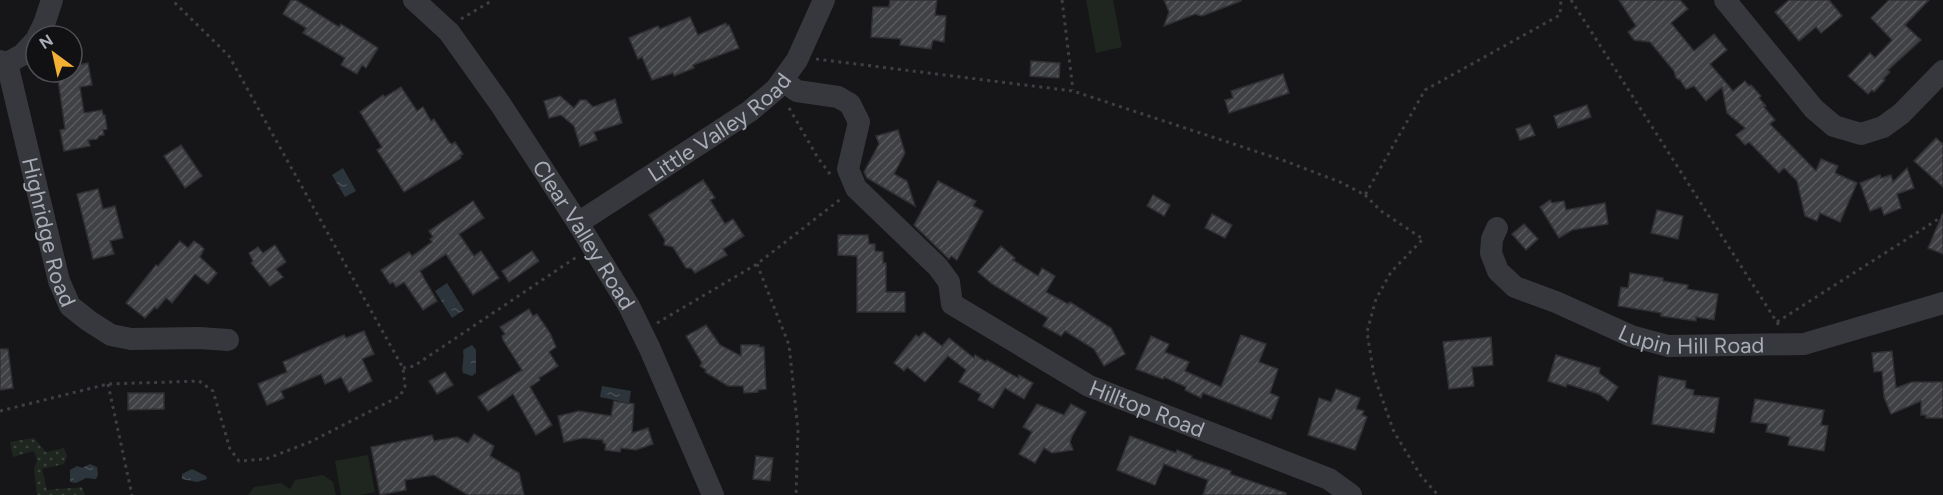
<svg xmlns="http://www.w3.org/2000/svg" width="1943" height="495" viewBox="0 0 1943 495" font-family="Figtree,sans-serif">
  <style>
    .grass { fill: url(#grass-dots) }
    .pitch { fill: #1e261f }
    .water { fill: url(#water-ripples) }
    .building { fill: url(#building-hatch); stroke: #303034; stroke-width: 1.5 }
    .lines { fill: none; stroke-linecap: round; stroke-linejoin: round }
    .path { stroke: #3d3f44; stroke-width: 3; stroke-dasharray: 3 4.5; stroke-linecap: butt }
    .minor { stroke: #37383d; stroke-width: 22 }
    .labels { text-anchor: middle; stroke-width: 6; stroke-linejoin: round; paint-order: stroke }
    .street-label { font-size: 22px; fill: #a8adb8; stroke: #111113 }
  </style>
  <defs>
    <pattern id="grass-dots" width="8" height="8" patternUnits="userSpaceOnUse" patternTransform="scale(1.5)"><rect width="8" height="8" fill="#1e261f"/><path d="M2 2h.1M6 6h.1" fill="none" stroke="#3c433d" stroke-width="1.8" stroke-linecap="round"/></pattern>
    <pattern id="water-ripples" width="26" height="14" patternUnits="userSpaceOnUse" patternTransform="scale(1.5)"><rect width="26" height="14" fill="#2c353c"/><path d="M2 4q2-2 4 0t4 0M15 11q2-2 4 0t4 0" fill="none" stroke="#485056"/></pattern>
    <pattern id="building-hatch" width="6" height="6" patternUnits="userSpaceOnUse" patternTransform="scale(1.5)"><rect width="6" height="6" fill="#404145"/><path d="M-1 1l2-2M0 6l6-6M5 7l2-2" fill="none" stroke="#595a5e"/></pattern>
  </defs>
  <rect width="100%" height="100%" fill="#161618"/>
  <!-- grass -->
  <path class="grass" d="M34,438L46,452L64,448L67,456L64,464L42,469L47,490C59,488 70,489 82,487L85,495H37L34,469L37,460L34,451L13,457L10,442Z"/>
  <!-- pitch -->
  <g class="pitch">
    <path d="M1086,0H1113L1122,47L1096,53Z"/>
    <path d="M368,455L375,492L360,495H341L335,461Z"/>
    <path d="M323,475L333,482L336,495H248L254,487L281,483L290,489L295,480Z"/>
  </g>
  <!-- water -->
  <g class="water">
    <path d="M343,168L356,191L345,197L332,175Z"/>
    <path d="M447,283L464,310L452,318L435,291Z"/>
    <path d="M472,345L476,350V373L472,376L463,373C461,366 465,358 463,350Z"/>
    <path d="M602,386L631,391L629,403L600,397Z"/>
    <path d="M90,464L97,467L98,475L96,479L86,478L76,483L70,482V470L77,466L82,468Z"/>
    <path d="M192,469L206,476L207,479L197,482L182,479V474Z"/>
  </g>
  <!-- building -->
  <g class="building">
    <path d="M291,0H296L339,27L341,24L378,48L366,68L362,65L357,74L341,65L345,58L303,33L306,28L283,14Z"/>
    <path d="M890,0H937L935,15L946,16L944,42L933,40L931,49L900,45L901,39L871,37L873,7H889Z"/>
    <path d="M1164,0H1241V1L1202,16L1195,14L1164,26L1169,12Z"/>
    <path d="M1619,0H1680L1688,9L1671,23L1694,51L1714,34L1727,50L1710,64L1733,91L1745,81L1749,86L1751,85L1761,96L1759,98L1766,106L1764,107L1775,120L1770,124L1816,171L1821,159L1838,166L1835,173L1857,183L1840,222L1820,213L1817,221L1805,216L1797,181L1784,168L1779,173L1749,142L1745,145L1736,135L1745,128L1727,113L1722,87L1706,101L1694,86L1686,89L1680,80L1676,78L1674,71L1650,42L1634,40L1628,32L1636,26Z"/>
    <path d="M1789,0H1829L1842,16L1821,33L1816,27L1799,41L1775,12Z"/>
    <path d="M1889,0H1929L1905,25L1921,40L1888,70L1890,72L1883,79L1885,80L1874,92L1872,90L1868,94L1848,76L1870,53L1875,58L1892,40L1871,18Z"/>
    <path d="M690,17L698,35L726,23L727,26L729,25L739,48L693,65L694,68L674,76L673,73L652,80L642,57L638,59L629,38L658,26L660,29Z"/>
    <path d="M1031,61L1060,63L1059,78L1030,76Z"/>
    <path d="M88,63L92,85L80,87L84,113L102,110L103,115H105L107,129L103,130L104,135L99,136L97,139L88,140L90,146L64,151L60,130L65,129L57,72H72V66Z"/>
    <path d="M1283,74L1289,93L1229,113L1225,100L1233,98L1231,91Z"/>
    <path d="M401,87L417,111L423,107L431,121L434,119L449,142L452,144L455,142L463,154L460,156L461,158L404,192L377,150L382,147L360,112L383,95L385,97Z"/>
    <path d="M560,96L574,108L580,100H586L593,107L615,99L622,123L594,132L597,140L580,146L574,126L561,115L549,118L544,101Z"/>
    <path d="M1587,105L1591,117L1558,128L1554,116Z"/>
    <path d="M1530,124L1535,135L1520,140L1516,129Z"/>
    <path d="M898,130L905,153L894,174L907,181L915,206L867,178L864,172L879,144L876,136Z"/>
    <path d="M1936,138L1943,144V187L1914,161Z"/>
    <path d="M181,145L202,176L185,188L164,156Z"/>
    <path d="M1907,168L1914,188L1897,194L1901,208L1884,215L1881,207L1870,211L1860,183L1880,175L1881,178L1891,175L1893,182Z"/>
    <path d="M703,180L715,198L710,200L725,224L733,219L744,236L723,249L727,255L695,273L691,268H686L673,247L664,245L665,240L649,215Z"/>
    <path d="M938,181L976,201L973,206L983,211L957,260L951,256L949,259L914,225Z"/>
    <path d="M98,189L103,209L115,206L123,238L110,241L114,254L93,259L77,194Z"/>
    <path d="M1153,195L1170,205L1164,216L1147,206Z"/>
    <path d="M1550,200L1552,203L1564,201L1566,210L1605,203L1608,224L1572,230L1559,238L1540,207Z"/>
    <path d="M473,201L484,218L459,234L474,256L481,251L499,278L473,295L446,254L420,271L437,301L423,310L404,282L396,287L393,282L390,284L381,270L409,252L412,256L432,242L430,239L433,237L429,231Z"/>
    <path d="M1657,210L1683,216L1678,239L1651,233Z"/>
    <path d="M1943,213V254L1928,248Z"/>
    <path d="M1212,214L1232,225L1225,238L1205,228Z"/>
    <path d="M1524,224L1538,239L1526,250L1512,234Z"/>
    <path d="M838,235H868L869,244H875V251L883,252V263H886V292H905V312H857V256L838,255Z"/>
    <path d="M180,241L188,248L194,241L200,245L204,249L200,257L217,273L208,284L195,274L172,303L166,298L157,309L155,307L145,318L126,303L156,265L158,266Z"/>
    <path d="M275,245L286,262L276,269L283,277L270,286L251,263L253,261L249,253L258,247L263,253Z"/>
    <path d="M1001,246L1015,258L1013,260L1038,276L1042,268L1055,276L1046,292L1068,304L1070,302L1111,328L1125,354L1104,366L1094,349L1065,331L1061,336L1043,326L1048,318L992,284L978,272Z"/>
    <path d="M532,251L539,261L509,282L502,271Z"/>
    <path d="M1630,273L1663,278V281L1688,285L1687,289L1718,294L1714,320L1696,317V321L1661,316V313L1618,306L1621,287L1628,288Z"/>
    <path d="M529,309L533,316L537,314L550,333L556,347L549,352L558,366L539,378L540,380L530,387L552,425L536,435L513,394L488,411L478,397L522,370L503,340L502,336L505,334L500,327Z"/>
    <path d="M706,325L720,345L741,356V345H759V347H764L766,389L758,390V392L744,393L743,386H728L705,372L706,370L700,366L702,363L686,336Z"/>
    <path d="M364,331L374,354L362,359L372,381L349,392L341,377L325,384L321,374L281,391L284,398L267,405L258,384L287,372L283,362L344,335L346,338Z"/>
    <path d="M924,332L942,346L949,338L974,358L975,355L986,362L987,360L1018,378L1019,375L1033,383L1024,399L1005,388L993,408L978,400L981,394L959,382L966,370L948,356L925,382L907,367L904,371L894,363L916,335L919,337Z"/>
    <path d="M1241,335L1266,344L1259,362L1278,369L1270,393L1279,397L1271,419L1203,393L1201,398L1185,390L1186,387L1164,377L1163,379L1136,369L1151,336L1169,344L1165,352L1189,362L1185,371L1221,387Z"/>
    <path d="M1491,337L1493,365L1472,367L1474,386L1449,389L1443,342Z"/>
    <path d="M0,349H8L13,388L0,390Z"/>
    <path d="M1892,351L1896,388L1912,382H1943V418H1926V415H1921V401L1891,414L1884,397L1882,371L1874,372L1872,353Z"/>
    <path d="M1556,355L1600,368L1599,373L1618,387L1608,401L1599,394L1567,384L1566,387L1548,381Z"/>
    <path d="M445,372L453,385L437,394L429,381Z"/>
    <path d="M1659,376L1686,381L1685,388L1694,390L1693,395L1719,398L1714,433L1652,424Z"/>
    <path d="M1336,389L1360,398L1356,409L1364,411L1362,415L1367,417L1355,450L1308,435L1319,398L1331,402Z"/>
    <path d="M128,393H164V409L128,410Z"/>
    <path d="M1755,399L1824,410L1821,425L1828,426L1824,451L1788,445L1790,437L1766,432L1768,424L1751,422Z"/>
    <path d="M614,401L634,404L632,433L648,428L653,444L636,450L621,448L620,452L605,450L606,444L603,443V440L583,438L564,442L558,416L579,411L611,416Z"/>
    <path d="M1037,404L1064,415L1071,404L1086,412L1072,436L1070,442L1073,450L1052,453L1044,448L1035,463L1019,454L1032,432L1023,427Z"/>
    <path d="M474,434L494,446L490,456L519,473L524,495H468L434,475L405,480L406,490L380,495L371,447L432,435L434,441L457,437L468,443Z"/>
    <path d="M1130,436L1176,453L1177,450L1192,456L1191,458L1231,471L1230,474L1286,493V495H1203L1208,480L1164,464L1155,485L1117,470Z"/>
    <path d="M756,456L773,458L770,481L753,479Z"/>
  </g>
  <g class="lines">
    <!-- path -->
    <g class="path">
      <path d="M1062,0L1073,90"/>
      <path d="M1571,0L1780,327"/>
      <path d="M461,19L493,0"/>
      <path d="M816,59L1073,91L1285,161L1340,182L1365,195L1425,90L1560,15L1561,0"/>
      <path d="M789,108L818,158L830,174"/>
      <path d="M1365,195L1381,211L1423,239L1391,272L1376,299L1367,332L1374,376L1394,432L1421,476L1438,495"/>
      <path d="M757,264L789,345L798,430L796,495"/>
      <path d="M1777,322L1943,216"/>
      <path d="M657,323L757,264L842,198"/>
      <path d="M403,368L414,366L578,256"/>
      <path d="M108,384L132,495"/>
      <path d="M0,411L108,384L199,381L213,391L230,449L239,461L266,459L310,442L400,396L405,386L403,368L229,56L172,0"/>
    </g>
    <!-- minor -->
    <g class="minor">
      <path id="s1" d="M414,0L449,32L501,105L578,223L629,306L650,349L713,495"/>
      <path d="M1725,0L1814,109L1834,126L1861,134L1883,127L1901,114L1943,71"/>
      <path d="M38,36L44,24L52,0"/>
      <path d="M0,61L7,63L22,55L36,40"/>
      <path id="s2" d="M7,63L59,281L70,306L89,321L111,335L131,339L199,338L228,340"/>
      <path id="s3" d="M783,81L797,91L838,97L850,104L859,122L848,169L856,188L938,267L949,282L952,304L1089,386L1329,479L1351,495"/>
      <path id="s4" d="M578,223L750,111L776,89L797,60L824,0"/>
      <path id="s5" d="M1497,228L1492,239L1491,253L1498,271L1515,287L1556,302L1631,336L1668,346L1804,344L1943,303"/>
    </g>
  </g>
  <g class="labels">
    <!-- street labels -->
    <g class="street-label">
      <text dy="8" stroke="none"><textPath href="#s4" startOffset="171">Little Valley Road</textPath></text>
      <text dy="8" stroke="none"><textPath href="#s2" startOffset="174">Highridge Road</textPath></text>
      <text dy="8" stroke="none"><textPath href="#s1" startOffset="291">Clear Valley Road</textPath></text>
      <text dy="8" stroke="none"><textPath href="#s5" startOffset="256">Lupin Hill Road</textPath></text>
      <text dy="8" stroke="none"><textPath href="#s3" startOffset="538">Hilltop Road</textPath></text>
    </g>
  </g>
  <!-- north arrow -->
  <g transform="translate(54 54) rotate(327)"><circle r="28" fill="#111113" stroke="#4d4f55" stroke-width="1.5"/>
  <path d="M0-4.5L10 22L0 15L-10 22Z" fill="#f2b134"/>
  <text y="-9" font-size="16" font-weight="bold" text-anchor="middle" fill="#a8adb8">N</text>
  </g>
</svg>
